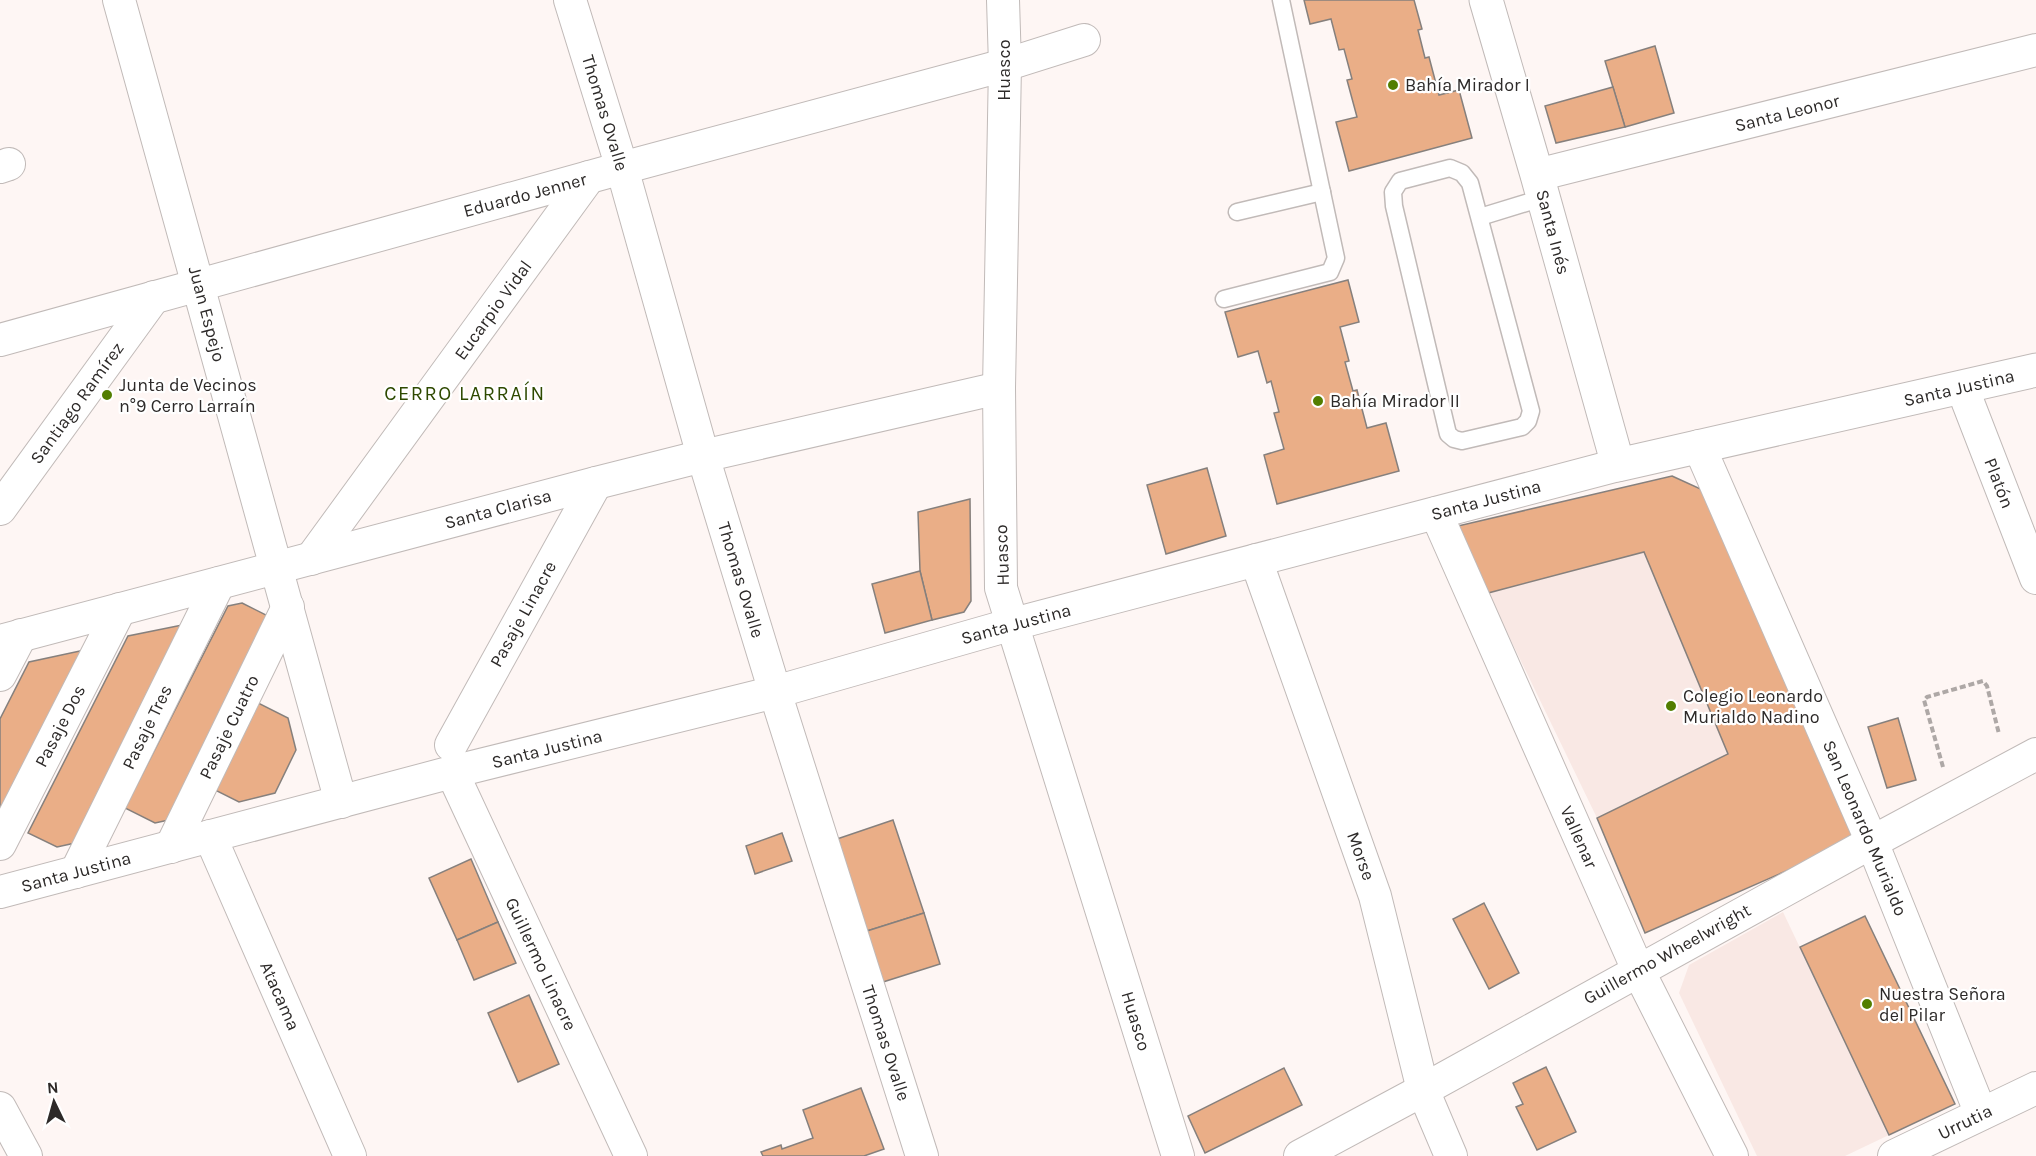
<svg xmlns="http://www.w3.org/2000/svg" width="2036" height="1156" viewBox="0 0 2036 1156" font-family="Karla,sans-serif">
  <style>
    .built { fill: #f9e8e4 }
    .building { fill: #eaae87; stroke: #86807d; stroke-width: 1.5 }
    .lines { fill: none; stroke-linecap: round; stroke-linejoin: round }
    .service-casing { stroke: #c1bab8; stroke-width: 19 }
    .minor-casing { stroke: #c1bab8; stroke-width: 34 }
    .tertiary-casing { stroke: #c1bab8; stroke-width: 35 }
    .path { stroke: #aea8a6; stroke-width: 4; stroke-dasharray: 6 3; stroke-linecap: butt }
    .service { stroke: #fff; stroke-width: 16 }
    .minor { stroke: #fff; stroke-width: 32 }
    .tertiary { stroke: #fff; stroke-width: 33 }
    .poi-dot { fill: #527e01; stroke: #fff; stroke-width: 2 }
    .labels { text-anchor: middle; stroke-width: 4.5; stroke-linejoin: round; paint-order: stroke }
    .street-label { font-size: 18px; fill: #2d2a29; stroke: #fff }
    .poi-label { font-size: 18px; fill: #2d2a29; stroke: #fff; text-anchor: start }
    .neighbourhood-label { font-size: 20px; letter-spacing: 1.5px; fill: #2e4900; stroke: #fff }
  </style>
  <rect width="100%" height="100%" fill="#fef6f4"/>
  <!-- built -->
  <g class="built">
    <path d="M1672,476L1705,491L1859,839L1645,933L1597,818L1488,593L1458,526Z"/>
    <path d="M1783,912L1889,1135L1845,1156H1757L1679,993L1689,965Z"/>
  </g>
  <!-- building -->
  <g class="building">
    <path d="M1304,0H1414L1422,29L1418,30L1425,58L1429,57L1439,95L1459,90L1472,138L1349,171L1336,122L1357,117L1347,80L1352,79L1344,49L1339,50L1331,19L1310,24Z"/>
    <path d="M1655,46L1674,113L1625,127L1605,61Z"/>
    <path d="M1613,87L1625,127L1556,143L1545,106Z"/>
    <path d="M1348,280L1359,322L1340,327L1349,361L1345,362L1353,391L1357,390L1367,428L1386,423L1399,471L1277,504L1264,455L1284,449L1274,413L1279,412L1271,381L1267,383L1258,351L1238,357L1225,312Z"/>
    <path d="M1207,468L1226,536L1166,554L1147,485Z"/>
    <path d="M1672,476L1705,491L1859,839L1645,933L1597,818L1728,754L1644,552L1488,593L1458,526Z"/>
    <path d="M970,499L971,601L964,612L932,620L920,571L918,512Z"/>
    <path d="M920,571L932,620L885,633L872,584Z"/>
    <path d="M242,603L274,619L173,819L155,823L125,808L228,606Z"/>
    <path d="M187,624L75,843L57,847L28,833L128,636Z"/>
    <path d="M89,649L0,824V719L29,662Z"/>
    <path d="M254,701L288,718L296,750L275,793L239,802L211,788Z"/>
    <path d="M1898,718L1916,780L1887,788L1868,727Z"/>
    <path d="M893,820L924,913L867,931L837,839Z"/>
    <path d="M782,833L792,861L755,874L746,846Z"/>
    <path d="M471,859L498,922L457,940L429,878Z"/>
    <path d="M1484,903L1519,973L1489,989L1453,919Z"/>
    <path d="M924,913L940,964L883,982L867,931Z"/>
    <path d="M1865,916L1955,1104L1889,1135L1800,947Z"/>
    <path d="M498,922L516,963L474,980L457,940Z"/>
    <path d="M529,995L559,1064L518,1082L488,1013Z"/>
    <path d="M1546,1067L1576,1132L1537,1150L1516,1107L1523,1104L1513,1083Z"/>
    <path d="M1284,1068L1302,1105L1205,1153L1188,1116Z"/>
    <path d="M861,1088L884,1149L864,1156H763L761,1152L781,1145L782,1149L813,1138L803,1110Z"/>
  </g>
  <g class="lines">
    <!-- service casing -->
    <g class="service-casing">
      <g id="service">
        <path d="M1450,168L1462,173L1470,183L1531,411L1528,421L1522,427L1462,441L1454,439L1448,434L1394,206L1393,192L1400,181Z"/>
        <path d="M1237,212L1322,192"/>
        <path d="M1480,217L1542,198"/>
        <path d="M1224,299L1330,272L1336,258L1281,0"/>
      </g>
    </g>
    <!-- minor casing -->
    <g class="minor-casing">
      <g id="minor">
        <path d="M119,0L341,802"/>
        <path d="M570,0L622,168L703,456L775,692L922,1156"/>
        <path d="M1003,0L1005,65L999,388L1001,588L1178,1156"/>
        <path d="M0,167L9,164"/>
        <path d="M1537,175L2036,50"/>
        <path d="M0,340L622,168L1005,65L1084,40"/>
        <path d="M1962,387L2036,578"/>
        <path d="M1699,446L1872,842L1981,1114"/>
        <path d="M0,509L154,297"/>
        <path d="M1436,513L1638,970L1732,1156"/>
        <path d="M311,559L589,177"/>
        <path d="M1256,560L1375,896L1423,1090L1451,1156"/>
        <path d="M0,641L596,483L703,456L999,388"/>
        <path d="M0,675L21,635"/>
        <path d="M451,745L596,483"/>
        <path d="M452,772L631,1156"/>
        <path d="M210,836L350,1156"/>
        <path d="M0,844L120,609"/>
        <path d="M171,847L288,607"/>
        <path d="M76,872L219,583"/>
        <path d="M0,892L452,772L775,692L1013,624L1618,465"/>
        <path d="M0,1108L26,1156"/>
        <path d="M1300,1156L1423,1090L1872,842L2036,754"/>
        <path d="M1894,1156L2036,1088"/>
      </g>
    </g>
    <!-- tertiary casing -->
    <g class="tertiary-casing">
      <path id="tertiary" d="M1486,0L1537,175L1618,465L2036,370"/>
    </g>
    <!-- path -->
    <path class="path" d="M1943,767L1924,700L1927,697L1983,681L1987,686L1999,734"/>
    <!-- service -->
    <use href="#service" class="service"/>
    <!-- minor -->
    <use href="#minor" class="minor"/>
    <!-- tertiary -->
    <use href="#tertiary" class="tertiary"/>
  </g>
  <!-- markers -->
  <g class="poi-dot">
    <circle cx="1393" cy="85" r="6"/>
    <circle cx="107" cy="395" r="6"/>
    <circle cx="1318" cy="401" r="6"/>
    <circle cx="1671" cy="706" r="6"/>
    <circle cx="1867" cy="1004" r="6"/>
  </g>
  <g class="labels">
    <!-- street labels -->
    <g class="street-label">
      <text transform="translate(1004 70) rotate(-90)" y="6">Huasco</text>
      <text transform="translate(605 113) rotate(73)" y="6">Thomas Ovalle</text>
      <text transform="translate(1787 113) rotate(-14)" y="6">Santa Leonor</text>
      <text transform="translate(525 195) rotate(-15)" y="6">Eduardo Jenner</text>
      <text transform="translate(1553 232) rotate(75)" y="6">Santa Inés</text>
      <text transform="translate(493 310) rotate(-54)" y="6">Eucarpio Vidal</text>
      <text transform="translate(207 314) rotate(75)" y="6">Juan Espejo</text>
      <text transform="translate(1959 388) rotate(-13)" y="6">Santa Justina</text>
      <text transform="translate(77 403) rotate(-54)" y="6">Santiago Ramírez</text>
      <text transform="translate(1999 483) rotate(69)" y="6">Platón</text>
      <text transform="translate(1486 500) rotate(-15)" y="6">Santa Justina</text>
      <text transform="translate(498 509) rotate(-15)" y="6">Santa Clarisa</text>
      <text transform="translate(1002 555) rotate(-92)" y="6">Huasco</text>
      <text transform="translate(741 580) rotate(73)" y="6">Thomas Ovalle</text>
      <text transform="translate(523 614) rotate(-61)" y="6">Pasaje Linacre</text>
      <text transform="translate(1016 624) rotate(-15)" y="6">Santa Justina</text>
      <text transform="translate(60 726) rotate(-63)" y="6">Pasaje Dos</text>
      <text transform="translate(147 727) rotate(-64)" y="6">Pasaje Tres</text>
      <text transform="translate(229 727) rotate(-64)" y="6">Pasaje Cuatro</text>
      <text transform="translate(547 749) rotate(-14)" y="6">Santa Justina</text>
      <text transform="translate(1865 828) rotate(67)" y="6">San Leonardo Murialdo</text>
      <text transform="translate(1579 837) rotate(66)" y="6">Vallenar</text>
      <text transform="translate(1361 856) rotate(70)" y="6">Morse</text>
      <text transform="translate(76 872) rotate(-15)" y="6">Santa Justina</text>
      <text transform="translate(1667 954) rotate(-29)" y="6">Guillermo Wheelwright</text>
      <text transform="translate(541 964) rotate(65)" y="6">Guillermo Linacre</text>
      <text transform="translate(280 996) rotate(66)" y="6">Atacama</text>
      <text transform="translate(1136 1021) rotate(73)" y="6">Huasco</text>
      <text transform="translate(886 1043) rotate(72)" y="6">Thomas Ovalle</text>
      <text transform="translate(1965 1122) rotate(-26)" y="6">Urrutia</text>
    </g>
    <!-- poi labels -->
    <g class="poi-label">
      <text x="1405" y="91">Bahía Mirador I</text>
      <text x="119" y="391">Junta de Vecinos<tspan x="119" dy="21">n°9 Cerro Larraín</tspan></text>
      <text x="1330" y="407">Bahía Mirador II</text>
      <text x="1683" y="702">Colegio Leonardo<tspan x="1683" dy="21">Murialdo Nadino</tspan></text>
      <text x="1879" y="1000">Nuestra Señora<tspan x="1879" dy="21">del Pilar</tspan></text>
    </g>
    <!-- neighbourhood labels -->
    <g class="neighbourhood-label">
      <text x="465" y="400">CERRO LARRAÍN</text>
    </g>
  </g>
  <!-- north arrow -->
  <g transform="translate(54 1102) rotate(355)" stroke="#ffffff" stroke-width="4.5" paint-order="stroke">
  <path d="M0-4.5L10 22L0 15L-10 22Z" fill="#2d2a29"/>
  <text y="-9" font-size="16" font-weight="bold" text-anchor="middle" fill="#2d2a29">N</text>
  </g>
</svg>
